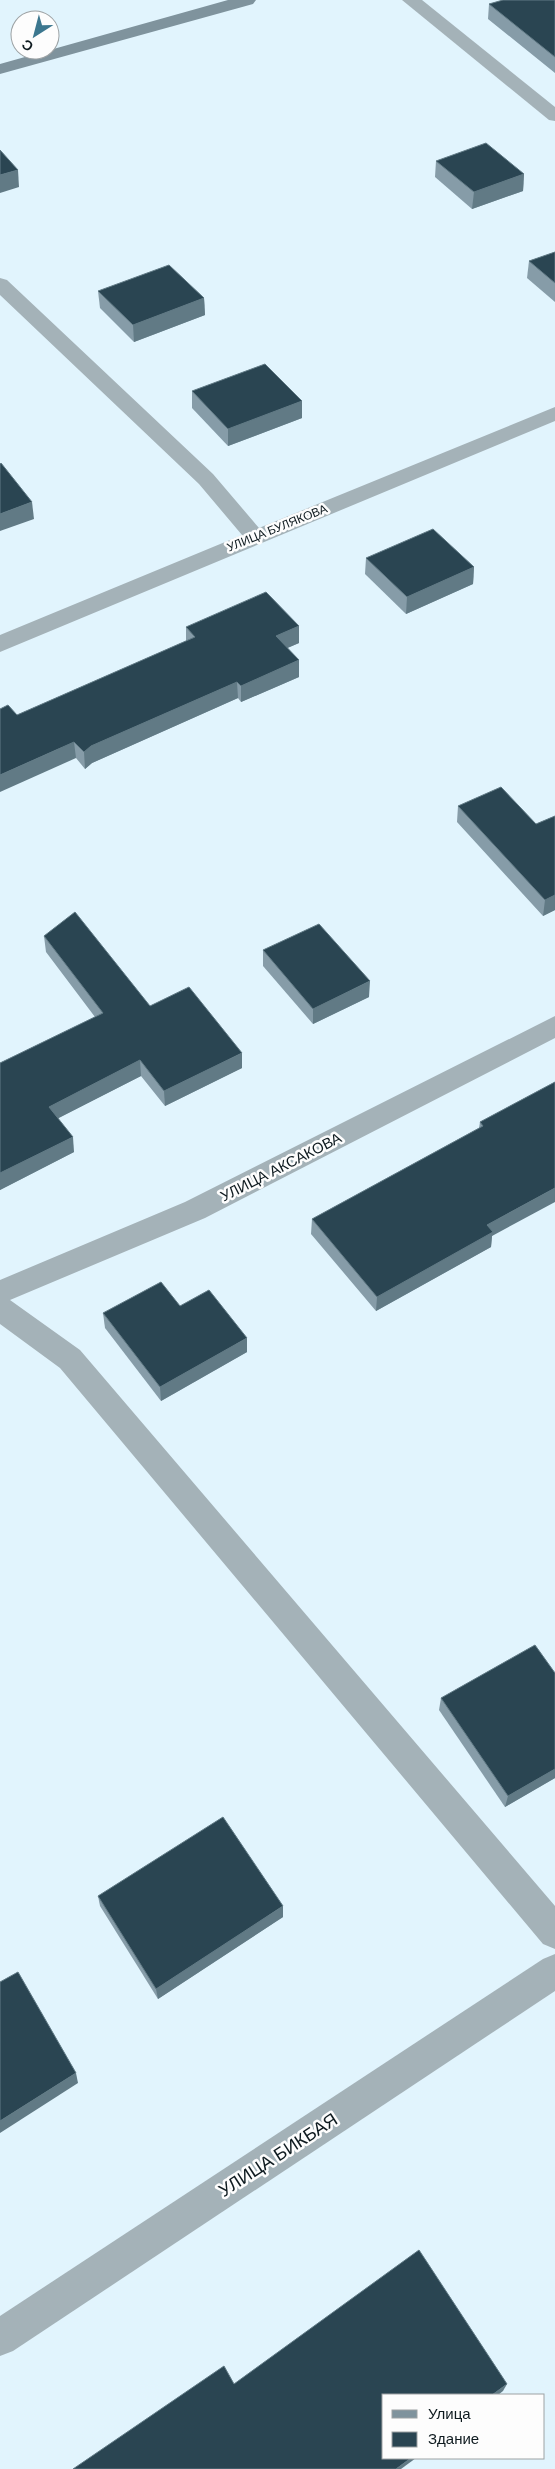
<svg xmlns="http://www.w3.org/2000/svg" width="555" height="2469" viewBox="0 0 555 2469" font-family="'DM Sans',sans-serif">
  <style>
    .lines { fill: none; stroke-linecap: round; stroke-linejoin: round }
    .minor { fill: #a4b2b8; fill-rule: evenodd }
    .secondary { fill: #7f939d; fill-rule: evenodd }
    .wall { fill: #869ca8 }
    .shaded-wall { fill: #617a85 }
    .building { fill: #2a4552; stroke: #617a85 }
    .labels { text-anchor: middle; stroke-width: 5; stroke-linejoin: round; paint-order: stroke }
    .far-street-label { font-size: 12px; fill: #0e1a1f; stroke: #fdfdfd }
    .street-label { font-size: 15px; fill: #0e1a1f; stroke: #fdfdfd }
    .near-street-label { font-size: 18px; fill: #0e1a1f; stroke: #fdfdfd }
  </style>
  <rect width="100%" height="100%" fill="#e1f4fd"/>
  <g class="lines">
    <!-- minor -->
    <g class="minor">
      <path d="M402,0H422L555,107V121L549,120Z"/>
      <path d="M0,278L7,280L213,474L259,528L555,407V421L0,652V635L242,535L199,484L0,295Z"/>
      <path d="M555,1016V1038L205,1218L10,1300L80,1350L555,1906V1949L543,1944L60,1368L0,1324V1280L185,1202Z"/>
      <path d="M555,1954V1991L13,2351L0,2356V2316L543,1959Z"/>
    </g>
    <!-- secondary -->
    <path class="secondary" d="M228,0H256L253,4L0,74V64Z"/>
  </g>
  <!-- wall -->
  <g class="wall">
    <path d="M501,0H555V73L488,19L489,4L501,1Z"/>
    <path d="M436,161L524,174L523,191L472,209L435,177Z"/>
    <path d="M555,252V302L527,278L529,261Z"/>
    <path d="M98,291L204,298L205,315L134,342L100,308Z"/>
    <path d="M192,391L302,401V418L228,446L192,408Z"/>
    <path d="M366,558L474,567L473,584L406,614L365,574Z"/>
    <path d="M299,626V643L287,648L299,660V677L241,702L238,698L92,763L85,769L76,758L17,715L186,641V627Z"/>
    <path d="M458,806L536,824L555,816V910L543,916L457,822Z"/>
    <path d="M44,936L150,1006L242,1068L165,1106L141,1076L58,1118L74,1152L0,1190V1063L95,1017L46,952Z"/>
    <path d="M263,950L369,997L313,1024L263,966Z"/>
    <path d="M555,1082L492,1236L491,1247L376,1311L311,1234L312,1219L479,1128L480,1122Z"/>
    <path d="M180,1306L247,1352L161,1401L105,1328L103,1313Z"/>
    <path d="M555,1673V1778L505,1807L439,1710L441,1698Z"/>
    <path d="M98,1896L283,1917L158,1999L100,1906Z"/>
  </g>
  <!-- shaded-wall -->
  <g class="shaded-wall">
    <path d="M18,170L19,187L0,193V175Z"/>
    <path d="M524,174L523,191L472,209L474,192Z"/>
    <path d="M204,298L205,315L134,342L133,325Z"/>
    <path d="M302,401V418L228,446V429Z"/>
    <path d="M32,502L34,519L0,531V514Z"/>
    <path d="M474,567L473,584L406,614L407,597Z"/>
    <path d="M299,626V643L276,653V636Z"/>
    <path d="M299,660V677L241,702V686Z"/>
    <path d="M237,682L238,698L92,763L85,769L84,752L91,746Z"/>
    <path d="M74,742L76,758L0,792V775Z"/>
    <path d="M555,895V910L543,916L545,900Z"/>
    <path d="M370,981L369,997L313,1024V1009Z"/>
    <path d="M242,1053V1068L165,1106L164,1091Z"/>
    <path d="M140,1060L141,1076L51,1122L49,1107Z"/>
    <path d="M73,1137L74,1152L0,1190V1173Z"/>
    <path d="M555,1188V1202L492,1236L491,1247L376,1311L377,1297L487,1225Z"/>
    <path d="M247,1338V1352L161,1401L160,1387Z"/>
    <path d="M555,1769V1778L505,1807L508,1796Z"/>
    <path d="M283,1906V1917L158,1999L156,1989Z"/>
    <path d="M76,2073L78,2083L0,2133V2121Z"/>
    <path d="M507,2384L503,2391L498,2395H492Z"/>
    <path d="M411,2458H416L401,2469H396Z"/>
  </g>
  <!-- building -->
  <g class="building">
    <path d="M503,0H555V57L489,4Z"/>
    <path d="M486,143L524,174L474,192L436,161Z"/>
    <path d="M0,150L18,170L0,175Z"/>
    <path d="M555,252V283L529,261Z"/>
    <path d="M169,265L204,298L133,325L98,291Z"/>
    <path d="M265,364L302,401L228,429L192,391Z"/>
    <path d="M1,463L32,502L0,514V464Z"/>
    <path d="M433,529L474,567L407,597L366,558Z"/>
    <path d="M266,592L299,626L276,636L299,660L241,686L237,682L91,746L84,752L74,742L0,775V709L8,705L17,715L195,637L186,627Z"/>
    <path d="M501,787L536,824L555,816V895L545,900L458,806Z"/>
    <path d="M75,912L150,1006L189,987L242,1053L164,1091L140,1060L49,1107L73,1137L0,1173V1063L103,1013L44,936Z"/>
    <path d="M319,924L370,981L313,1009L263,950Z"/>
    <path d="M555,1082V1188L487,1225L493,1232L377,1297L312,1219L483,1126L480,1122Z"/>
    <path d="M161,1282L180,1306L209,1290L247,1338L160,1387L103,1313Z"/>
    <path d="M535,1645L555,1673V1769L508,1796L441,1698Z"/>
    <path d="M223,1817L283,1906L156,1989L98,1896Z"/>
    <path d="M18,1972L76,2073L0,2121V1982Z"/>
    <path d="M419,2250L507,2384L492,2395H384V2458H411L396,2469H73L224,2366L234,2384Z"/>
  </g>
  <g class="labels">
    <!-- far-street labels -->
    <g class="far-street-label">
      <text transform="translate(277 528) rotate(-22)" y="4">УЛИЦА БУЛЯКОВА</text>
    </g>
    <!-- street labels -->
    <g class="street-label">
      <text transform="translate(281 1167) rotate(-27)" y="5">УЛИЦА АКСАКОВА</text>
    </g>
    <!-- near-street labels -->
    <g class="near-street-label">
      <text transform="translate(278 2155) rotate(-33)" y="6">УЛИЦА БИКБАЯ</text>
    </g>
  </g>
  <!-- legend -->
  <rect x="382" y="2394" width="162" height="65" fill="#fdfdfd" stroke="#9da2a4"/>
  <rect x="392" y="2410" width="25" height="8" fill="#7f939d" stroke="#9da2a4"/>
  <text x="428" y="2419" font-size="15" fill="#0e1a1f">Улица</text>
  <rect x="392" y="2432" width="25" height="15" fill="#2a4552" stroke="#9da2a4"/>
  <text x="428" y="2444" font-size="15" fill="#0e1a1f">Здание</text>
  <!-- north arrow -->
  <g transform="translate(35 35) rotate(216)"><circle r="24" fill="#fdfdfd" stroke="#9da2a4"/>
  <path d="M0-4L9 19L0 12L-9 19Z" fill="#3c778f"/>
  <text y="-8" font-size="14" font-weight="bold" text-anchor="middle" fill="#0e1a1f">С</text>
  </g>
</svg>
